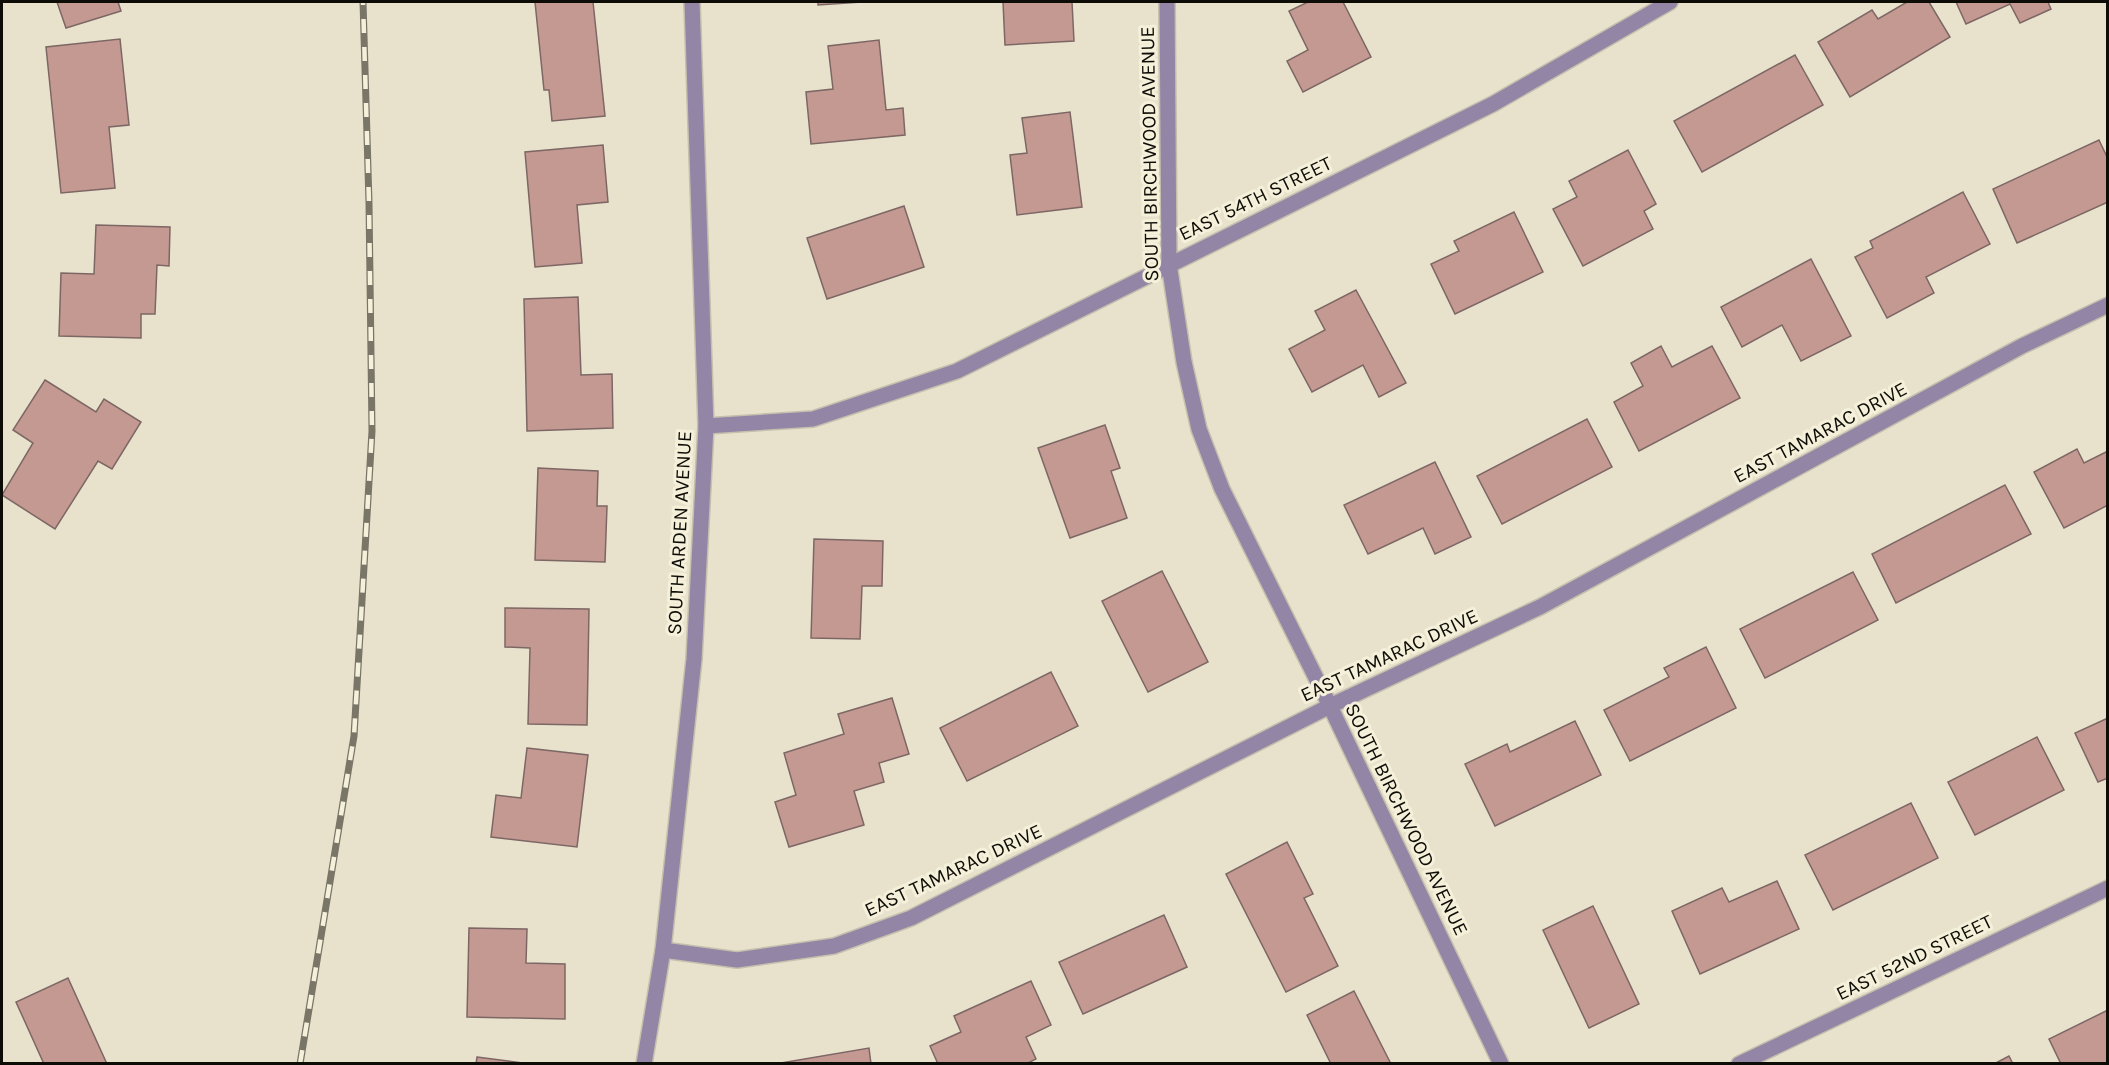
<svg xmlns="http://www.w3.org/2000/svg" width="2109" height="1065" viewBox="0 0 2109 1065" font-family="Karla,sans-serif">
  <style>
    .building { fill: #c49992; stroke: #7d6764; stroke-width: 1.5 }
    .lines { fill: none; stroke-linecap: round; stroke-linejoin: round }
    .street-casing { stroke: #c5c0ad; stroke-width: 18 }
    .street { stroke: #9385a6; stroke-width: 15 }
    .rail-casing { stroke: #797567; stroke-width: 7 }
    .rail { stroke: #f5f0da; stroke-width: 4.5; stroke-dasharray: 14; stroke-linecap: butt }
    .labels { text-anchor: middle; stroke-width: 6; stroke-linejoin: round; paint-order: stroke }
    .street-label { font-size: 20px; fill: #0e0c06; stroke: #f5f0da }
  </style>
  <rect width="100%" height="100%" fill="#e8e2cd"/>
  <!-- building -->
  <g class="building">
    <path d="M57,2H118L121,11L66,28Z"/>
    <path d="M535,2H593L605,116L552,121L549,90H544Z"/>
    <path d="M818,2H862L818,5Z"/>
    <path d="M1003,2H1072L1074,41L1005,45Z"/>
    <path d="M1308,2H1343L1371,57L1303,92L1287,61L1308,50L1289,11Z"/>
    <path d="M1907,2H1929L1950,37L1850,97L1818,42L1872,10L1878,19Z"/>
    <path d="M1956,2H2048L2051,9L2020,23L2010,4L1966,24Z"/>
    <path d="M120,39L129,125L109,127L115,188L61,193L46,47Z"/>
    <path d="M879,40L886,110L903,108L905,135L811,144L806,92L833,89L828,46Z"/>
    <path d="M1795,55L1823,105L1702,172L1674,121Z"/>
    <path d="M1070,112L1082,207L1017,215L1010,155L1027,153L1022,118Z"/>
    <path d="M2099,140L2108,159V202L2017,243L1993,189Z"/>
    <path d="M603,145L608,202L577,205L582,263L535,267L525,152Z"/>
    <path d="M1628,150L1656,204L1644,211L1653,229L1583,266L1553,209L1577,197L1569,181Z"/>
    <path d="M1963,192L1990,244L1926,277L1934,293L1887,318L1855,257L1873,248L1870,241Z"/>
    <path d="M904,206L924,267L827,299L807,238Z"/>
    <path d="M1514,212L1543,272L1455,314L1431,264L1459,251L1454,241Z"/>
    <path d="M96,225L170,227L169,266L157,265L155,314H141V338L59,336L61,273L94,274Z"/>
    <path d="M1811,259L1851,336L1801,361L1782,325L1742,347L1721,307Z"/>
    <path d="M1356,290L1406,383L1379,397L1363,365L1312,392L1289,349L1325,330L1315,311Z"/>
    <path d="M578,297L581,375L612,374L613,428L527,431L524,299Z"/>
    <path d="M1661,346L1672,367L1712,346L1740,398L1639,451L1614,402L1643,386L1631,363Z"/>
    <path d="M45,380L96,412L104,399L141,422L112,469L98,461L55,529L2,495L33,443L13,430Z"/>
    <path d="M1587,419L1612,467L1502,524L1477,476Z"/>
    <path d="M1105,425L1120,468L1111,471L1127,518L1070,538L1038,448Z"/>
    <path d="M2077,449L2084,463L2108,451V505L2064,528L2034,472Z"/>
    <path d="M1435,462L1471,537L1435,554L1423,528L1368,554L1344,505Z"/>
    <path d="M538,468L598,471L597,506H607L605,562L535,560Z"/>
    <path d="M2005,485L2031,534L1896,603L1872,554Z"/>
    <path d="M814,539L883,541L882,586H862L860,639L811,638Z"/>
    <path d="M1162,571L1208,662L1148,692L1102,601Z"/>
    <path d="M1853,572L1878,620L1765,678L1740,629Z"/>
    <path d="M505,608L589,609L587,725L528,724L530,648L505,647Z"/>
    <path d="M1706,647L1736,708L1630,761L1604,710L1669,677L1664,668Z"/>
    <path d="M1051,672L1078,726L967,781L940,728Z"/>
    <path d="M892,698L909,754L879,763L884,782L854,791L864,825L789,847L775,802L796,795L784,753L844,734L838,714Z"/>
    <path d="M2108,718V778L2098,782L2075,733Z"/>
    <path d="M1575,721L1601,775L1495,826L1465,764L1507,744L1510,752Z"/>
    <path d="M2037,737L2064,790L1975,835L1948,782Z"/>
    <path d="M527,748L588,755L577,847L491,837L496,795L521,798Z"/>
    <path d="M1911,803L1938,858L1833,910L1805,855Z"/>
    <path d="M1287,842L1313,894L1304,898L1338,966L1286,992L1226,874Z"/>
    <path d="M1777,881L1799,929L1700,974L1672,911L1722,888L1729,902Z"/>
    <path d="M1593,906L1639,1004L1589,1028L1543,930Z"/>
    <path d="M1164,915L1187,967L1083,1014L1059,962Z"/>
    <path d="M469,928L527,929L526,963L565,964V1019L467,1017Z"/>
    <path d="M68,978L107,1064H44L16,1002Z"/>
    <path d="M1031,981L1051,1025L1026,1037L1036,1059L1026,1064H938L930,1046L961,1032L954,1016Z"/>
    <path d="M1354,991L1391,1064H1331L1307,1015Z"/>
    <path d="M2108,1010V1064H2061L2049,1039Z"/>
    <path d="M869,1048L871,1064H775Z"/>
    <path d="M2009,1056L2013,1064H1994Z"/>
    <path d="M477,1057L530,1064H476Z"/>
  </g>
  <g class="lines">
    <!-- street casing -->
    <g class="street-casing">
      <g id="street">
        <path d="M1167,2L1169,264L1184,362L1199,429L1222,489L1330,706L1501,1064"/>
        <path d="M706,426L813,419L957,371L1493,104L1670,2"/>
        <path d="M663,950L737,960L834,946L911,918L1330,706L1540,607L2022,346L2108,305"/>
        <path d="M644,1064L663,950L694,659L706,426L692,2"/>
        <path d="M1739,1064L2108,888"/>
      </g>
    </g>
    <!-- street -->
    <use href="#street" class="street"/>
    <!-- rail casing -->
    <g class="rail-casing">
      <path id="rail" d="M300,1064L354,736L372,431L369,203L363,2"/>
    </g>
    <!-- rail -->
    <use href="#rail" class="rail"/>
  </g>
  <g class="labels">
    <!-- street labels -->
    <g class="street-label">
      <text transform="translate(1149 154) rotate(-91)" y="7">SOUTH BIRCHWOOD AVENUE</text>
      <text transform="translate(1255 198) rotate(-26)" y="7">EAST 54TH STREET</text>
      <text transform="translate(1820 432) rotate(-28)" y="7">EAST TAMARAC DRIVE</text>
      <text transform="translate(679 533) rotate(-87)" y="7">SOUTH ARDEN AVENUE</text>
      <text transform="translate(1389 655) rotate(-25)" y="7">EAST TAMARAC DRIVE</text>
      <text transform="translate(1407 819) rotate(64)" y="7">SOUTH BIRCHWOOD AVENUE</text>
      <text transform="translate(953 870) rotate(-25)" y="7">EAST TAMARAC DRIVE</text>
      <text transform="translate(1914 957) rotate(-26)" y="7">EAST 52ND STREET</text>
    </g>
  </g>
  <!-- border -->
  <rect width="2109" height="1065" fill="none" stroke="#0e0c06" stroke-width="6"/>
</svg>
